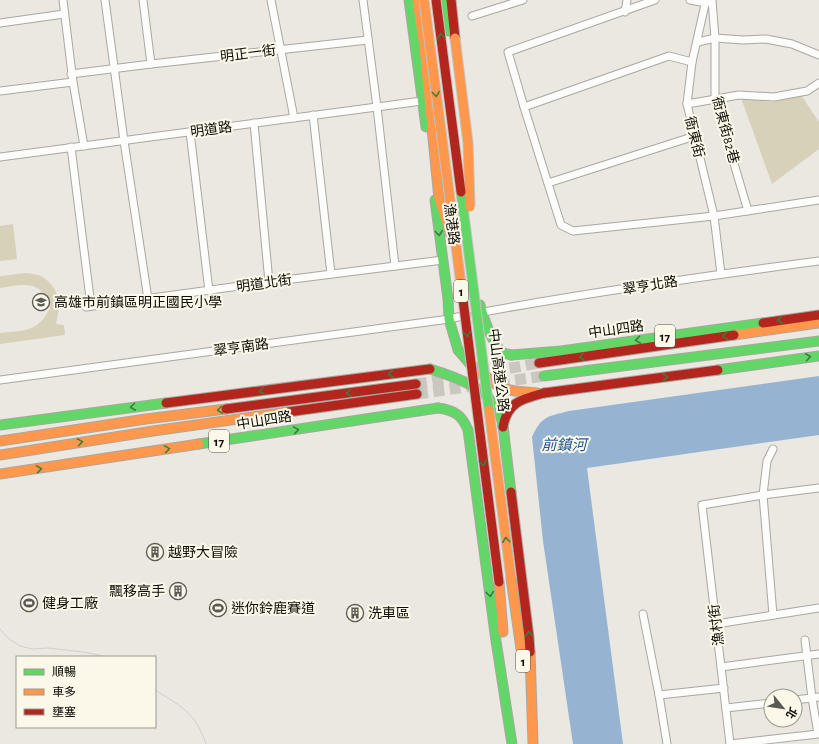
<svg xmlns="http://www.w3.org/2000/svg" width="819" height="744" viewBox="0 0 819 744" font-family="'Alegreya Sans','Noto Sans TC',sans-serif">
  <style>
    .green { fill: #d8d1b9 }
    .water { fill: #96b3d1 }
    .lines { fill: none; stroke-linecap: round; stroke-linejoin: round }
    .primary-tunnel { stroke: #c9c7c0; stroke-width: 11; stroke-dasharray: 11 5.5; stroke-linecap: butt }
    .street-casing { stroke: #a9a7a1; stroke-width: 9 }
    .fast-casing { stroke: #a9a7a1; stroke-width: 11 }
    .slow-casing { stroke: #a9a7a1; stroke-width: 11 }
    .jam-casing { stroke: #a9a7a1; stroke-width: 11 }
    .street { stroke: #fcfcfa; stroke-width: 7 }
    .fast { stroke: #63d668; stroke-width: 9 }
    .slow { stroke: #ff974d; stroke-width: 9 }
    .jam { stroke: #b3261e; stroke-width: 9 }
    .tram { stroke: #d0d0ce; stroke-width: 1 }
    .fast-bridge-casing { stroke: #c3c2be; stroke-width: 11; stroke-linecap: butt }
    .slow-bridge-casing { stroke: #c3c2be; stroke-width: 11; stroke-linecap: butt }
    .jam-bridge-casing { stroke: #c3c2be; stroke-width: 11; stroke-linecap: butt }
    .fast-bridge { stroke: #63d668; stroke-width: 9 }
    .slow-bridge { stroke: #ff974d; stroke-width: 9 }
    .jam-bridge { stroke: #b3261e; stroke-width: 9 }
    .oneway { stroke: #3d7c3d }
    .labels { text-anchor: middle; stroke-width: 4; stroke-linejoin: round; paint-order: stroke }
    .shield { fill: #fbf7e9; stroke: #55534c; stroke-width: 1 }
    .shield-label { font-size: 13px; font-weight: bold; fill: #0e0d08 }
    .street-label { font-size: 14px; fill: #0e0d08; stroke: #fbf7e9 }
    .poi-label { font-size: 14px; fill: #0e0d08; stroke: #fbf7e9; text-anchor: start }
    .water-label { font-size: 15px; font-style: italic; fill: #1a5791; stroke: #fbf7e9 }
  </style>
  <rect width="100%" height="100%" fill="#eae8e0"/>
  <!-- green -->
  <g class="green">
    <path d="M801,95L819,122V149L772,184L741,98L772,102Z"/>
    <path d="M13,224L17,259L0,261V226Z"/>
    <path d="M25,273C30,274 37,274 41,276C60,287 61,305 56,324L64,325L65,335L0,344V333C24,330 38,333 50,308C43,279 24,284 0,288V276Z"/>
  </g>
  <!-- water -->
  <path class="water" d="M819,376V435L587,468L623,744H573L543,541L532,437C542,416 546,417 569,411Z"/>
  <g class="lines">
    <!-- primary-tunnel -->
    <g class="primary-tunnel">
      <path d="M477,374L539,363"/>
      <path d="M416,384L456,378"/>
      <path d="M417,394L544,376"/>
    </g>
    <!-- street casing -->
    <g class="street-casing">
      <g id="street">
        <path d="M105,0L124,141L148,299"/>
        <path d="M143,0L151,64L368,40"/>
        <path d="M271,0L294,118"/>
        <path d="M363,0L377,107L395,266"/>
        <path d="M655,0L508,52L524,107L561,225L573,231L714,216L819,200"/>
        <path d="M690,0L706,3"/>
        <path d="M706,0L692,62L687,104L714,216L721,274"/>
        <path d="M712,0L715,38V99L748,211"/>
        <path d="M625,12L627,0"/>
        <path d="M472,16L523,0"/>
        <path d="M0,23L64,14"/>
        <path d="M698,42L715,38L743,40L766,39L792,44L819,55"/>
        <path d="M71,74L151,64"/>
        <path d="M73,82L84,146"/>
        <path d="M0,91L73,82L63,0"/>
        <path d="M687,104L739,95L774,97L807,91L819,83"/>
        <path d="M524,107L669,56L692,62"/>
        <path d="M313,115L331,274"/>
        <path d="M254,123L269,282"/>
        <path d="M190,132L209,291"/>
        <path d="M71,147L91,306"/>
        <path d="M0,157L422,101"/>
        <path d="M548,183L695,136"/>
        <path d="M86,307L269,282L443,260"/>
        <path d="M478,313C591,292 705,276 819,261"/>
        <path d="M0,380L449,319L467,315"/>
        <path d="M773,449L767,461L763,495L773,615"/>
        <path d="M643,614L659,695L667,744"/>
        <path d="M716,624L819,608"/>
        <path d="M721,667L819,654"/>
        <path d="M659,695L724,688"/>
        <path d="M795,700L819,697"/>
        <path d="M726,708L771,703"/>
        <path d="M730,744L702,505L763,495L819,488"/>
        <path d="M730,744L818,734L812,698L805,640"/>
      </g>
    </g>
    <!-- fast casing -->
    <g class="fast-casing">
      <g id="fast">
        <path d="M409,0L426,127"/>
        <path d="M444,0L448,31"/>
        <path d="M435,200L448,299L449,319L458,350L470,364"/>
        <path d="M480,305C483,317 492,343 502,352C504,354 508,354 511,355"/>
        <path d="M511,355L561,351L763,323"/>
        <path d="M430,369C456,377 492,389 501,418C504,426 504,435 505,443C507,459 509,476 511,492"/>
        <path d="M718,370L819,356"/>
        <path d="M544,376L819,341"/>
        <path d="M438,408C454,410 462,415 468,430L496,641L512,744"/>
        <path d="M0,425L166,403"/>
        <path d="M199,444L438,408"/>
      </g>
    </g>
    <!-- slow casing -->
    <g class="slow-casing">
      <g id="slow">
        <path d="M417,0L424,47L439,199L451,235"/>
        <path d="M734,335L819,323"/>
        <path d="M470,364L501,388L515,391L537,393"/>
        <path d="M0,441L146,419L226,409"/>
        <path d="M0,455L153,431L288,412"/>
        <path d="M0,474L199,444"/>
        <path d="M511,578L523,663"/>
        <path d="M499,582L503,632"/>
        <path d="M530,652L533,743"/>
      </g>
    </g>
    <!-- jam casing -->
    <g class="jam-casing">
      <g id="jam">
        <path d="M451,0L455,38"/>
        <path d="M763,323L819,315"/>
        <path d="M539,363L734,335"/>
        <path d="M544,393L718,370"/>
        <path d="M166,403L430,369"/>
        <path d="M226,409L416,384"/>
        <path d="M288,412L417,394"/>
        <path d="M503,427C507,402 522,399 544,393"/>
        <path d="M511,492L529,637L530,652"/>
      </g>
    </g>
    <!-- street -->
    <use href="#street" class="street"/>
    <!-- fast -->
    <use href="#fast" class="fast"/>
    <!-- slow -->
    <use href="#slow" class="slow"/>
    <!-- jam -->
    <use href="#jam" class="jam"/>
    <!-- tram -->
    <g class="tram">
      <path d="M0,629L8,638L20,646L32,649L48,648L83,652L99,655L103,657"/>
      <path d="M155,690C182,707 195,712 206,744"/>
    </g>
    <!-- fast-bridge casing -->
    <g class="fast-bridge-casing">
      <path id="fast-bridge" d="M461,192L489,410"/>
    </g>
    <!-- slow-bridge casing -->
    <g class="slow-bridge-casing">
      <g id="slow-bridge">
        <path d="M424,0L461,284"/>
        <path d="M455,38L468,143L470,207"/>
        <path d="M489,410L511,578"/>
      </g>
    </g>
    <!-- jam-bridge casing -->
    <g class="jam-bridge-casing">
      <g id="jam-bridge">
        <path d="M436,0L461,192"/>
        <path d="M461,284L499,582"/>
      </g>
    </g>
    <!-- fast-bridge -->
    <use href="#fast-bridge" class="fast-bridge"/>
    <!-- slow-bridge -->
    <use href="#slow-bridge" class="slow-bridge"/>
    <!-- jam-bridge -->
    <use href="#jam-bridge" class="jam-bridge"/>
  </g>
  <!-- one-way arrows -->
  <defs><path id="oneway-chevron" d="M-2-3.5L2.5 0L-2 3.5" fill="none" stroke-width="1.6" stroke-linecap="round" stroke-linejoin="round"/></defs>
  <g class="oneway">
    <use href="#oneway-chevron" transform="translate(441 36) rotate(-98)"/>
    <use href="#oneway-chevron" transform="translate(436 94) rotate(83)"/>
    <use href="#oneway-chevron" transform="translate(439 233) rotate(83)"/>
    <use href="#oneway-chevron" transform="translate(780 320) rotate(172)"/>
    <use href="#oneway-chevron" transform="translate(467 334) rotate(83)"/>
    <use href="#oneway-chevron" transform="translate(725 336) rotate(172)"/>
    <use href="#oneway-chevron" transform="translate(638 340) rotate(172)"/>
    <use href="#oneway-chevron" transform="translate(582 357) rotate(172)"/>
    <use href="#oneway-chevron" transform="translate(808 357) rotate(-8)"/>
    <use href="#oneway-chevron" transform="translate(391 374) rotate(173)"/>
    <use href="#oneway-chevron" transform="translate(665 377) rotate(-8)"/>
    <use href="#oneway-chevron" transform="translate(262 391) rotate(173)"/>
    <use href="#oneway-chevron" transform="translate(349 393) rotate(173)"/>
    <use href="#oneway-chevron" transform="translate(133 407) rotate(173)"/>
    <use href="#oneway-chevron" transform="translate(220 410) rotate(173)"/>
    <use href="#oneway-chevron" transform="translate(296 430) rotate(-9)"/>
    <use href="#oneway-chevron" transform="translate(80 442) rotate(-9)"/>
    <use href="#oneway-chevron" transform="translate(167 449) rotate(-9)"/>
    <use href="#oneway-chevron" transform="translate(483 463) rotate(83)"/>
    <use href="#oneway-chevron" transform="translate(39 469) rotate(-9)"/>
    <use href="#oneway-chevron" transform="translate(506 540) rotate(-97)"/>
    <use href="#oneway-chevron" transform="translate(490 594) rotate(83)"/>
    <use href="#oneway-chevron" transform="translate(529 634) rotate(-96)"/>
  </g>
  <!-- icons -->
  <defs>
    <g id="school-ring" transform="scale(0.9)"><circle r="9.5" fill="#fbf7e9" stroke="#5b5a54" stroke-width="1.5"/><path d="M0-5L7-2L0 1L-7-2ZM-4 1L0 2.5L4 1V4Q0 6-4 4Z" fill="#5b5a54"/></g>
    <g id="building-ring" transform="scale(0.9)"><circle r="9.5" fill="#fbf7e9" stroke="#5b5a54" stroke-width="1.5"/><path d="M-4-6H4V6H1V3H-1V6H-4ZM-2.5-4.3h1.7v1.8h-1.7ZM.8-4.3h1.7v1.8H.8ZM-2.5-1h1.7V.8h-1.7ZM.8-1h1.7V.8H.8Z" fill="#5b5a54"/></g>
    <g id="stadium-ring" transform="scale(0.9)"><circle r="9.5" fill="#fbf7e9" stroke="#5b5a54" stroke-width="1.5"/><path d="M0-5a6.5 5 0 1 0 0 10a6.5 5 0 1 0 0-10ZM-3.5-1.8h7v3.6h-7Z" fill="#5b5a54"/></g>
  </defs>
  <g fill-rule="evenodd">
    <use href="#school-ring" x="41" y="302"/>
    <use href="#building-ring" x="155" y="552"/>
    <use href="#building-ring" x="178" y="591"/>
    <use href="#stadium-ring" x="29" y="603"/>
    <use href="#stadium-ring" x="218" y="608"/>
    <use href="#building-ring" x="355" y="613"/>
  </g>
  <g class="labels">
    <!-- shield labels -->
    <g class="shield">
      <rect x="454" y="280" width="14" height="22" rx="3"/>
      <rect x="655" y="325" width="20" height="22" rx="3"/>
      <rect x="209" y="430" width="20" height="22" rx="3"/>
      <rect x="516" y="650" width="14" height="22" rx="3"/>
    </g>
    <g class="shield-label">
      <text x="461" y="296">1</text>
      <text x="665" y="341">17</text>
      <text x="219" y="446">17</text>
      <text x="523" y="666">1</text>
    </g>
    <!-- street labels -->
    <g class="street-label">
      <text transform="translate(248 53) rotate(-7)" y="5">明正一街</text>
      <text transform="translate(211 129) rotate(-8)" y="5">明道路</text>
      <text transform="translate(726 130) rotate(75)" y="5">衙東街82巷</text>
      <text transform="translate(695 137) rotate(76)" y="5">衙東街</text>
      <text transform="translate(452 224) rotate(83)" y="5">漁港路</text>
      <text transform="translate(264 283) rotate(-8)" y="5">明道北街</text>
      <text transform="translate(650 285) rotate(-9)" y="5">翠亨北路</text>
      <text transform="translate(616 329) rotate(-8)" y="5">中山四路</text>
      <text transform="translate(241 347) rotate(-8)" y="5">翠亨南路</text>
      <text transform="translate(499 370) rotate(83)" y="5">中山高速公路</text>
      <text transform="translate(264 420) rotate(-9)" y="5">中山四路</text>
      <text transform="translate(716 625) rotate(-97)" y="5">漁村街</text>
    </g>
    <!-- poi labels -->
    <g class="poi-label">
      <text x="54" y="307">高雄市前鎮區明正國民小學</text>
      <text x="168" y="557">越野大冒險</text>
      <text x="165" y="596" text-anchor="end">飄移高手</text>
      <text x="42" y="608">健身工廠</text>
      <text x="231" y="613">迷你鈴鹿賽道</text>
      <text x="368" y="618">洗車區</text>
    </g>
    <!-- water labels -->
    <g class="water-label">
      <text x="564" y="450">前鎮河</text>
    </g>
  </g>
  <!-- legend -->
  <rect x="16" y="656" width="140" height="72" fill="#fbf7e9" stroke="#9c998f"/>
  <rect x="24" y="669" width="20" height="6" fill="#63d668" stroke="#9c998f"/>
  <text x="52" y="676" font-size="12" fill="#0e0d08">順暢</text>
  <rect x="24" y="689" width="20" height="6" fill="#ff974d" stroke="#9c998f"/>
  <text x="52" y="696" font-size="12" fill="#0e0d08">車多</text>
  <rect x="24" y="709" width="20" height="6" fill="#b3261e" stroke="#9c998f"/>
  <text x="52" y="716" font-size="12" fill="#0e0d08">壅塞</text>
  <!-- north arrow -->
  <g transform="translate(783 708) rotate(120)"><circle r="19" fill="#fbf7e9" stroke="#9c998f"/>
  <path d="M0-3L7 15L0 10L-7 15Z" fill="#5b5a54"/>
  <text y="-6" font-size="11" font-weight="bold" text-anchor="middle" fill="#0e0d08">北</text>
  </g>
</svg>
